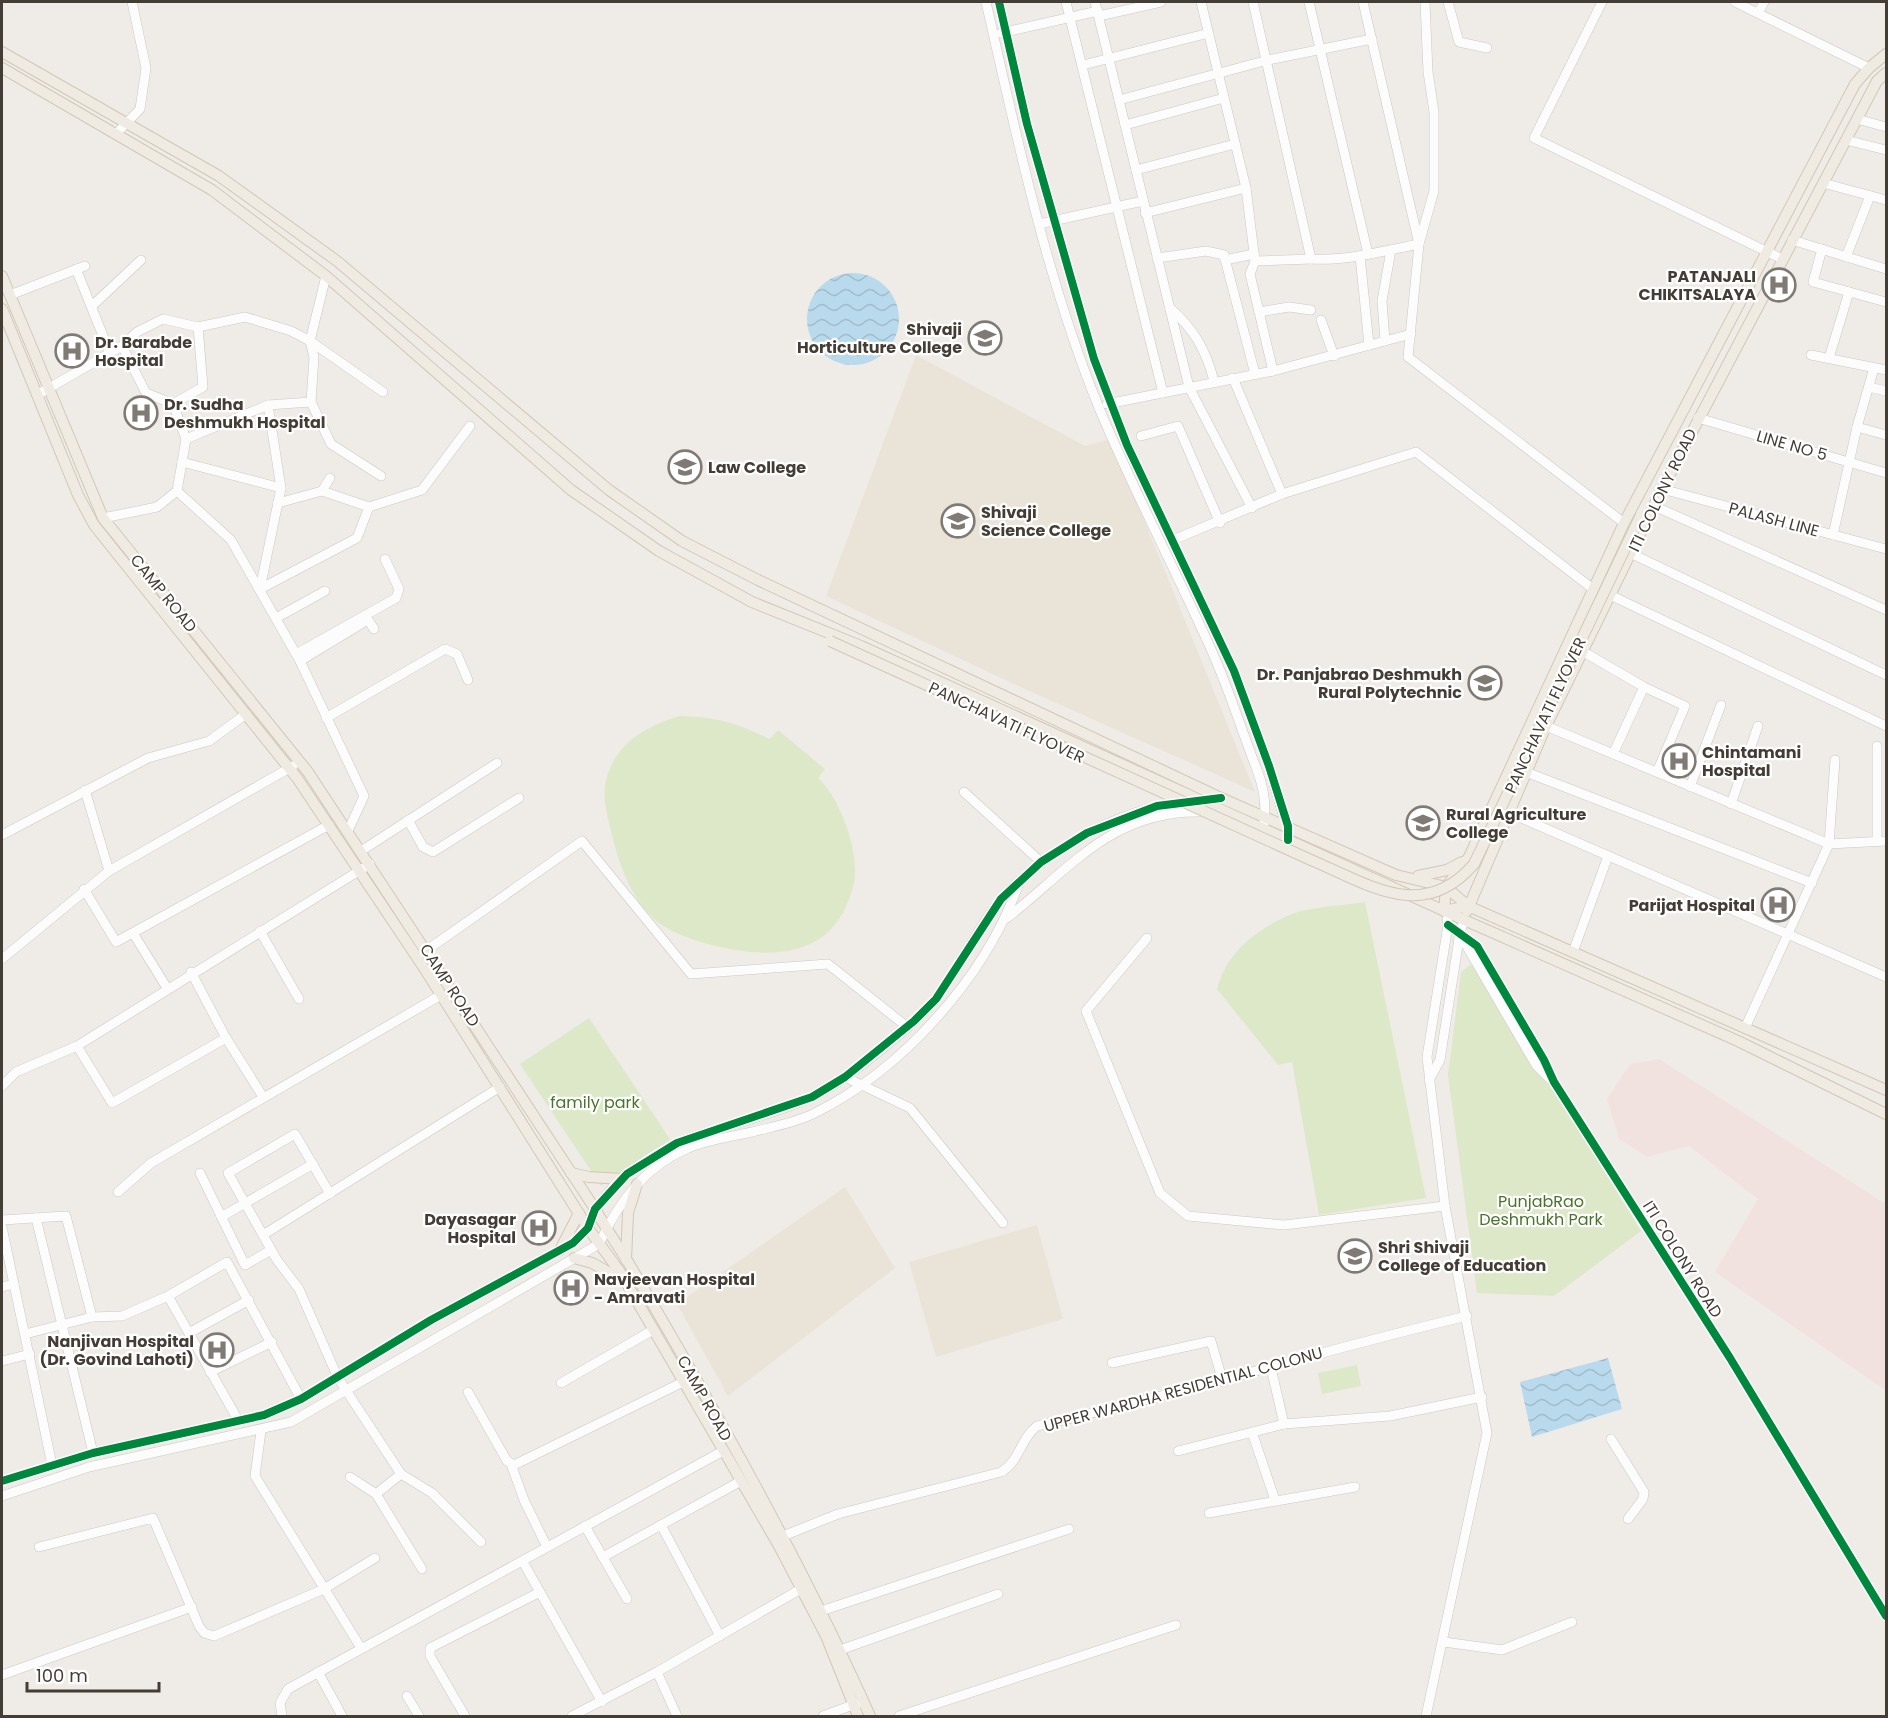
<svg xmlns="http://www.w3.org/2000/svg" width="1888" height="1718" viewBox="0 0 1888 1718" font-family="Poppins,sans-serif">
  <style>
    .education { fill: #eae3d7 }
    .medical { fill: #f1e2df }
    .green { fill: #dde8c8 }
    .water { fill: url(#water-waves) }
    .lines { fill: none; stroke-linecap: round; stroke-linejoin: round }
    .minor-casing { stroke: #cbc8c4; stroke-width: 10 }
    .major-casing { stroke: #d1c7b5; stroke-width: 12 }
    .minor { stroke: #fdfcfc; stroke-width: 9 }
    .major { stroke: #f0ebe2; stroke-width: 10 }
    .major-bridge-casing { stroke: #d1c7b5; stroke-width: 12; stroke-linecap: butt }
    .major-bridge { stroke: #f0ebe2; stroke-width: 10 }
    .cycleway-casing { stroke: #fff; stroke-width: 11 }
    .cycleway { stroke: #00873e; stroke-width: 8 }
    .labels { text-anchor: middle; stroke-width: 4.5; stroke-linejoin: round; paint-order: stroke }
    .poi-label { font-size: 16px; font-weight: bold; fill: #443d35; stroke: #fff; text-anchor: start }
    .street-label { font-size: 16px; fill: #443d35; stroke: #fff }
    .park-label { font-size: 16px; fill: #49742a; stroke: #fff }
  </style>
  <defs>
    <pattern id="water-waves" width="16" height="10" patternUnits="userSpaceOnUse" patternTransform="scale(1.5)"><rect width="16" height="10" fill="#b9daec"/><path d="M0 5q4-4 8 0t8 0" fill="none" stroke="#a0bccb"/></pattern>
  </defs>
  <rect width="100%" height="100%" fill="#efece8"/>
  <!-- education -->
  <g class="education">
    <path d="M916,355L1085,446L1111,439L1255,792L1014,684L826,596Z"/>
    <path d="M845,1187L895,1268L728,1396L677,1304Z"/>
    <path d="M1037,1225L1063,1319L936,1357L909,1262Z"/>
  </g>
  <!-- medical -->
  <path class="medical" d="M1659,1059L1886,1204L1885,1390L1715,1272L1758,1199L1689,1146L1647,1157L1619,1139L1607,1099L1630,1064Z"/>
  <!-- green -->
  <g class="green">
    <path d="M680,716C718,717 735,723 770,739L778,730L825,769L818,778C840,797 860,853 854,882C839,953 782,961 720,947C699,942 671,934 654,919C631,897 621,869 613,839C609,823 603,803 605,786C611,746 645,726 680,716Z"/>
    <path d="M1365,902L1426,1198L1319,1215L1292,1062L1278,1065L1217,989C1226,952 1258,928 1292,914C1314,906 1342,906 1365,902Z"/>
    <path d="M1470,965L1479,967L1641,1231L1554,1296L1477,1293L1448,1075L1461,972Z"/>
    <path d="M589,1018L670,1139L601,1186L520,1064Z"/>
    <path d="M1357,1365L1361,1386L1322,1394L1318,1373Z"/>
  </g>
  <!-- water -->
  <g class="water">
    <circle cx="853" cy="319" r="46"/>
    <path d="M1608,1358L1622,1409L1532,1437L1520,1382Z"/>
  </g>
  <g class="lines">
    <!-- minor casing -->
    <g class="minor-casing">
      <g id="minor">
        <path d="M986,2C1017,138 1046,278 1099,408C1133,489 1174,567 1210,647C1228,686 1241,729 1257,770C1264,788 1267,809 1263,829"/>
        <path d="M999,2L1027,124L1094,359L1127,445L1234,671L1269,766L1288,832"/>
        <path d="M1066,2L1163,393"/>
        <path d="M1095,2L1189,387L1252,508"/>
        <path d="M1201,2L1246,188L1255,261L1250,274L1273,371"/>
        <path d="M1253,2L1311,259C1347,261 1384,251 1419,244L1363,2"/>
        <path d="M1309,2L1368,254"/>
        <path d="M1425,2L1428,72L1434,112V191L1419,244L1408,357L1624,523"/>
        <path d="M1448,2L1459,42L1487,48"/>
        <path d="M1602,2L1534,138L1782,259"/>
        <path d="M1735,2L1869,68"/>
        <path d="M1758,13L1764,2"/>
        <path d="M1099,16L1161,2"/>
        <path d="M1001,33L1098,11"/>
        <path d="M1083,65L1209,33"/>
        <path d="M1119,100L1268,60L1372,39"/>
        <path d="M1857,119L1886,127"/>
        <path d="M1125,125L1224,98"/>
        <path d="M117,133L140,109L146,68L132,2"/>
        <path d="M1846,140L1886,150"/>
        <path d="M1136,170L1235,144"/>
        <path d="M1823,183L1886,200"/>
        <path d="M1145,213L1246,188"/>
        <path d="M1039,224L1143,201"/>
        <path d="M1792,240L1886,269"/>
        <path d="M1822,249L1813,282L1886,302"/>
        <path d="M1360,256L1369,345"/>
        <path d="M1846,257L1870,196"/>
        <path d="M1157,258L1206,251L1224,255L1255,374"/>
        <path d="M1225,260L1254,254"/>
        <path d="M1255,261L1311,259"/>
        <path d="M76,269L110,353"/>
        <path d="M326,276L310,341L383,392"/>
        <path d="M10,295L85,266"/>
        <path d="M92,306L141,260"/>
        <path d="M1170,308C1194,329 1206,350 1214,381"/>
        <path d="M1259,312L1289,307L1311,310"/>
        <path d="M1321,320L1334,356"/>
        <path d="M1385,341L1382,301L1391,250"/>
        <path d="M122,346L146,393L173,404L203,387L198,327"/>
        <path d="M1811,355L1886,370"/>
        <path d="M1829,358L1849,292"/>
        <path d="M1233,378L1282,494"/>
        <path d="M1869,387L1886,391"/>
        <path d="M37,395L122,346L137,332L163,319L198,327L245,317L291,331L310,341L314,357L311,402L331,444L381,476"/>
        <path d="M1107,404L1273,371L1411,334"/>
        <path d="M1698,418L1886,473"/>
        <path d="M1857,427L1886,435"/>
        <path d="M1141,436L1178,426L1220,523"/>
        <path d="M186,439L268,405L311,402"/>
        <path d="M182,462L281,488"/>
        <path d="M1662,489L1886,549"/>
        <path d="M177,491L231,540L300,661L364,796L348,831"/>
        <path d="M322,491L330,478"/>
        <path d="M278,503L322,491L369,507L422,490L470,426"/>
        <path d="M1654,506L1886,610"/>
        <path d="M103,518L157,507L177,491L186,439L173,404"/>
        <path d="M1833,535L1857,427L1874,368"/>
        <path d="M1173,540L1282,494L1416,452L1593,589"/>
        <path d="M1630,553L1886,675"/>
        <path d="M260,589L281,488L268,405"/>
        <path d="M260,589L357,538L369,507"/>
        <path d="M1610,595L1886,726"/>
        <path d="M276,618L325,591"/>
        <path d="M1582,651L1644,687L1685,706L1657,772"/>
        <path d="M296,654L396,598L399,589L385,559"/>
        <path d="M300,661L366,621H369L374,629"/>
        <path d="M326,718L445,649L457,654L468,680"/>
        <path d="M1546,726L1829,844L1886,841"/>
        <path d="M1877,746V841"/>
        <path d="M1613,754L1644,687"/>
        <path d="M1526,772L1812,883"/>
        <path d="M1690,787L1721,705"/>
        <path d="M85,790L109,871"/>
        <path d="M964,792L1041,862"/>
        <path d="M1731,804L1758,726"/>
        <path d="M1510,813L1886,977"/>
        <path d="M408,820L423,847L433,852L519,798"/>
        <path d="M2,835L148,758L209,741L246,714"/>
        <path d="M361,851L497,763"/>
        <path d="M84,889L116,942L329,825"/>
        <path d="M1007,918C1070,869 1113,809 1203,812"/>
        <path d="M1448,925L1477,946L1544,1060L1554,1082L1730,1358L1886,1616"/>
        <path d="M260,931L299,999"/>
        <path d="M133,933L167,988"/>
        <path d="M1147,938L1086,1011L1160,1193L1188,1216L1284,1225L1445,1206"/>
        <path d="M1466,938V945L1536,1065L1550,1079"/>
        <path d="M427,950L582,841L691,974L828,964L906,1026"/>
        <path d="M1573,952L1608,856"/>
        <path d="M2,959L109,871L293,766"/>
        <path d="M191,972L226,1038L263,1097"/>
        <path d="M1745,1028L1829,844L1835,760"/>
        <path d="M77,1046L112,1103L226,1038"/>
        <path d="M845,1077L910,1108L1003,1223"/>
        <path d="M1429,1080L1440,1060L1460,932L1464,921"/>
        <path d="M2,1086L16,1072L77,1046L370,864"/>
        <path d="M200,1173L245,1265L271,1250"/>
        <path d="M118,1192L151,1163L441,995"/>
        <path d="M330,1194L295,1134L228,1173L277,1260L299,1289L338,1378L401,1474L432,1493L481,1542"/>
        <path d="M221,1217L313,1164"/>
        <path d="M36,1218L93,1453"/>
        <path d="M2,1220L66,1216L92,1317"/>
        <path d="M2,1227L52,1465"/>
        <path d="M263,1235L500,1087"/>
        <path d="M2,1287L14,1284"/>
        <path d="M168,1296L238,1420"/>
        <path d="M189,1333L249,1300"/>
        <path d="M25,1334L92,1317L122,1316L168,1296L227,1262L301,1399"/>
        <path d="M2,1361L30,1354"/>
        <path d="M1112,1363L1211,1341L1223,1382"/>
        <path d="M1271,1368L1284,1424"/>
        <path d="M210,1372L272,1342"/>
        <path d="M561,1383L653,1330"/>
        <path d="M468,1392L507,1461L514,1465L683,1382"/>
        <path d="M261,1431L255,1476L361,1648"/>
        <path d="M1252,1432L1275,1500"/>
        <path d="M1611,1439L1644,1492L1643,1499L1628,1519"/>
        <path d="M1178,1451L1284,1424L1390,1416L1482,1397"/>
        <path d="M511,1464L524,1500L547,1547"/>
        <path d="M350,1477L376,1494L422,1569"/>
        <path d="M2,1481L93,1453L264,1415L301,1399L431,1320L573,1243C593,1221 603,1191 628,1173C643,1162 662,1149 679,1142C735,1120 797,1113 847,1076C874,1056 915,1025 935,999C960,969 975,930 1000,901C1043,851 1119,809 1184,802"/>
        <path d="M376,1494L401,1474"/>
        <path d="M2,1496L89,1467L291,1422L599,1244C617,1205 644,1167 686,1149C706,1140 730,1137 752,1132C772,1127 794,1123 813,1114C902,1070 984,979 1018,886"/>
        <path d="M1209,1513L1355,1487"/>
        <path d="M661,1525L720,1636"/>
        <path d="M585,1526L627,1599"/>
        <path d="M783,1536L838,1514L1001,1472C1020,1461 1020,1439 1037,1426C1182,1394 1323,1350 1467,1316"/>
        <path d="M39,1547L153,1518L199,1626L204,1633L214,1636L324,1589L375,1558"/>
        <path d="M603,1557L741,1481"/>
        <path d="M523,1562L602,1702"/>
        <path d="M821,1611L1069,1529"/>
        <path d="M1444,1642L1502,1650L1572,1622"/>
        <path d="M840,1650L998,1594"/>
        <path d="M318,1672L342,1716"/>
        <path d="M657,1672L677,1716"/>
        <path d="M2,1675L192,1607"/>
        <path d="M407,1696L419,1716"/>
        <path d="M282,1716L280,1703L288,1689L723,1451"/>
        <path d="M465,1716L430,1656V1648L540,1592"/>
        <path d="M572,1716L657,1672L806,1586"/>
        <path d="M823,1716L858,1703"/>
        <path d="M899,1716L1176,1625"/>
        <path d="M1426,1716L1487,1433L1445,1206L1427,1057L1448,925L1447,919"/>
      </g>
    </g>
    <!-- major casing -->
    <g class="major-casing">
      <g id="major">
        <path d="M2,52L219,176L337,261L609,490L682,541L758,580L1221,798L1396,875L1446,887L1468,906L1886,1090"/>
        <path d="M2,68L212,190L326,276L571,490L659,551L752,602L861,646L1471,923L1738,1041L1886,1114"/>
        <path d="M2,276L103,518L308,772L595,1209C606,1229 619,1247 631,1267C717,1413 801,1562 870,1716"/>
        <path d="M2,309L78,495L94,525L297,778L426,971L588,1228L620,1272L779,1546L826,1636L858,1716"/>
        <path d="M1418,876L1447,870L1462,862"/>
        <path d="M1468,906L1444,911L1446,887L1469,857L1624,523L1855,84L1869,68L1886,54"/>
        <path d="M1467,911L1546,726L1662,489L1877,81L1886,73"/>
        <path d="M571,1173L589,1177L622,1179"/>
        <path d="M560,1250L579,1213"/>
        <path d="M574,1258L592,1263L621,1279"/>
        <path d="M626,1260L628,1213L637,1184"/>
      </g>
    </g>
    <!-- minor -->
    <use href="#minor" class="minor"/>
    <!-- major -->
    <use href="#major" class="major"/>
    <!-- major-bridge casing -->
    <g class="major-bridge-casing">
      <path id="major-bridge" d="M830,641L1311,860C1370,885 1423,923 1474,864L1641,515"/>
    </g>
    <!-- major-bridge -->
    <use href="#major-bridge" class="major-bridge"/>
    <!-- cycleway casing -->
    <g class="cycleway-casing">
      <g id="cycleway">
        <path d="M999,2L1027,124L1094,359L1127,445L1234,671L1269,766L1288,826V840"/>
        <path d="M1448,925L1477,946L1544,1060L1554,1082L1730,1358L1886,1616"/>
        <path d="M2,1481L93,1453L264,1415L301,1399L431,1320L573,1243L588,1228L595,1209L627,1174L677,1143L812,1097L845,1077L914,1021L936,999L1001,899L1041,862L1087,833L1157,806L1221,798"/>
      </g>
    </g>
    <!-- cycleway -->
    <use href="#cycleway" class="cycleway"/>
  </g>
  <!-- icons -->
  <defs>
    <g id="hospital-ring" transform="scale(1.725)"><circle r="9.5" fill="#fff" stroke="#807a74" stroke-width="1.5"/><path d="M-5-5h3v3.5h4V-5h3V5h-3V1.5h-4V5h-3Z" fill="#807a74"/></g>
    <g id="university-ring" transform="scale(1.725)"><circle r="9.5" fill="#fff" stroke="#807a74" stroke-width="1.5"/><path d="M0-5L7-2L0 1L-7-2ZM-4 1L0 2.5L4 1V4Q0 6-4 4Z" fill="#807a74"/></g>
  </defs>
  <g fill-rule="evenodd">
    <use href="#hospital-ring" x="1779" y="285"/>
    <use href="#university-ring" x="985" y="338"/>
    <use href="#hospital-ring" x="72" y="351"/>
    <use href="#hospital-ring" x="141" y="413"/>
    <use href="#university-ring" x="685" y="467"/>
    <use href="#university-ring" x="958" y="521"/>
    <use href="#university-ring" x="1485" y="683"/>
    <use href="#hospital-ring" x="1679" y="761"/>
    <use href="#university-ring" x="1423" y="823"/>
    <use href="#hospital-ring" x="1778" y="905"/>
    <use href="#hospital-ring" x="539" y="1228"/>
    <use href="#university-ring" x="1355" y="1256"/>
    <use href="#hospital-ring" x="571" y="1288"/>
    <use href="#hospital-ring" x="217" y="1350"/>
  </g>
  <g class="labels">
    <!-- poi labels -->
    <g class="poi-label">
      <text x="1756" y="282" text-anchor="end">PATANJALI<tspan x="1756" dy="18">CHIKITSALAYA</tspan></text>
      <text x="962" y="335" text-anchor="end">Shivaji<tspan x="962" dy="18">Horticulture College</tspan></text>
      <text x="95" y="348">Dr. Barabde<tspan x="95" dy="18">Hospital</tspan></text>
      <text x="164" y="410">Dr. Sudha<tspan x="164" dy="18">Deshmukh Hospital</tspan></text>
      <text x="708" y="473">Law College</text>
      <text x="981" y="518">Shivaji<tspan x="981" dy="18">Science College</tspan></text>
      <text x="1462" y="680" text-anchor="end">Dr. Panjabrao Deshmukh<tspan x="1462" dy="18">Rural Polytechnic</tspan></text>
      <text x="1702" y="758">Chintamani<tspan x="1702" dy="18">Hospital</tspan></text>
      <text x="1446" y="820">Rural Agriculture<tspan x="1446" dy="18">College</tspan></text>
      <text x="1755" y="911" text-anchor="end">Parijat Hospital</text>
      <text x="516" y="1225" text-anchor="end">Dayasagar<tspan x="516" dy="18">Hospital</tspan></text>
      <text x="1378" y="1253">Shri Shivaji<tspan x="1378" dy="18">College of Education</tspan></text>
      <text x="594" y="1285">Navjeevan Hospital<tspan x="594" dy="18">- Amravati</tspan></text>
      <text x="194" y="1347" text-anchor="end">Nanjivan Hospital<tspan x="194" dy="18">(Dr. Govind Lahoti)</tspan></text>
    </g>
    <!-- street labels -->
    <g class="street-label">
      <text transform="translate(1792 445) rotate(16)" y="6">LINE NO 5</text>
      <text transform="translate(1662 490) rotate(-64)" y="6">ITI COLONY ROAD</text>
      <text transform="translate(1774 519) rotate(15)" y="6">PALASH LINE</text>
      <text transform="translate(164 593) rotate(51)" y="6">CAMP ROAD</text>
      <text transform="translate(1545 715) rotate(-65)" y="6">PANCHAVATI FLYOVER</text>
      <text transform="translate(1007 722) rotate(25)" y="6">PANCHAVATI FLYOVER</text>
      <text transform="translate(450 985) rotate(57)" y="6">CAMP ROAD</text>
      <text transform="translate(1683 1259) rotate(58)" y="6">ITI COLONY ROAD</text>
      <text transform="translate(1183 1389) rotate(-15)" y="6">UPPER WARDHA RESIDENTIAL COLONU</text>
      <text transform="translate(705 1398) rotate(61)" y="6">CAMP ROAD</text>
    </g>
    <!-- park labels -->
    <g class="park-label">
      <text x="595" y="1108">family park</text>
      <text x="1541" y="1207">PunjabRao<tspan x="1541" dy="18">Deshmukh Park</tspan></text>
    </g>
  </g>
  <!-- border -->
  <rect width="1888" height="1718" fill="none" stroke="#443d35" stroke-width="6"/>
  <!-- scale -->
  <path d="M27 1682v9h132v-9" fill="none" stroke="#443d35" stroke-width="3"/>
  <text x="36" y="1682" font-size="18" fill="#443d35" stroke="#ffffff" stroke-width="4.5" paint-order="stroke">100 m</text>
</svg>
